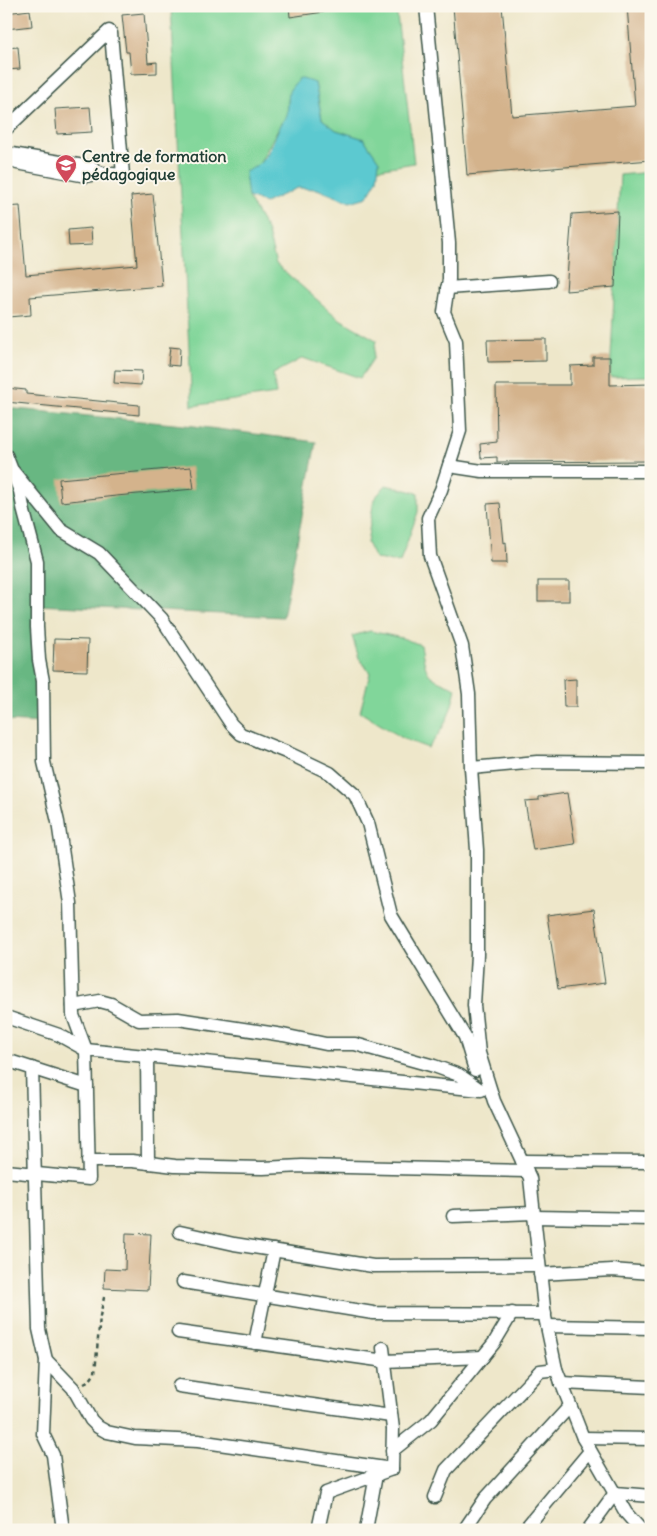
<svg xmlns="http://www.w3.org/2000/svg" width="657" height="1536" viewBox="0 0 657 1536" font-family="Delius,sans-serif">
  <style>
    .green { fill: #81d69a; stroke: #508a67 }
    .forest { fill: #68b782; stroke: #447a5b }
    .water { fill: #5cc9d0; stroke: #3e8382 }
    .building { fill: #d4b38c }
    .lines { fill: none; stroke-linecap: round; stroke-linejoin: round }
    .minor-casing { stroke: #3e564a; stroke-width: 15 }
    .path { stroke: #3e564a; stroke-width: 2.5; stroke-dasharray: 4 4; stroke-linecap: butt }
    .minor { stroke: #fff; stroke-width: 12 }
    .labels { text-anchor: middle; stroke-width: 4; stroke-linejoin: round; paint-order: stroke }
    .poi-label { font-size: 16px; font-weight: bold; fill: #1f3d34; stroke: #fbf7ec; text-anchor: start }
  </style>
  <rect width="100%" height="100%" fill="#fbf7ec"/>
  <filter id="ink" filterUnits="userSpaceOnUse"><feTurbulence type="fractalNoise" baseFrequency=".02" numOctaves="2"/><feDisplacementMap in="SourceGraphic" scale="10" xChannelSelector="R" yChannelSelector="G"/><feConvolveMatrix kernelMatrix="1 2 1 2 8 2 1 2 1" color-interpolation-filters="sRGB"/></filter>
  <filter id="wash" filterUnits="userSpaceOnUse"><feTurbulence type="fractalNoise" baseFrequency=".0096" numOctaves="4" result="noise"/><feDisplacementMap in="SourceGraphic" scale="20" xChannelSelector="R" yChannelSelector="G"/><feGaussianBlur stdDeviation="1.12" result="paint"/><feColorMatrix in="noise" values="0 0 0 0 0 0 0 0 0 0 0 0 0 0 0 0 0 1.4 0 .05"/><feComposite in="paint" operator="in"/></filter>
  <g filter="url(#wash)">
    <rect width="100%" height="100%" fill="#eee7ca"/>
    <!-- green -->
    <g class="green">
      <path d="M171,6H396L414,163L378,169L379,161L364,139L336,130L322,119L315,83L289,91L287,116L281,123L260,163L248,197L267,230L276,264L338,318L376,340L373,359L360,378L303,358L273,374L276,394L192,406Z"/>
      <path d="M651,172V376L610,377L620,175Z"/>
      <path d="M386,485L418,493V512L400,562L375,559L367,543L374,499Z"/>
      <path d="M370,631L402,638L421,645C427,678 425,675 456,688C451,713 445,728 428,748L404,739L360,712L370,673L359,658L352,636Z"/>
    </g>
    <!-- forest -->
    <path class="forest" d="M6,408L194,426L316,442L283,617L37,605L43,723L6,721Z"/>
    <!-- water -->
    <path class="water" d="M299,78L315,83L322,119L336,130L364,139L379,161L377,180L367,197L350,202L317,189L297,188L265,203L248,197L245,172C250,170 255,167 259,164C272,153 275,129 287,116L289,91Z"/>
    <g id="blocks">
      <!-- building -->
      <g class="building">
        <path d="M289,6H324V12L290,17Z"/>
        <path d="M453,6H502L512,116L635,106L627,6H651V160L467,175Z"/>
        <path d="M30,10L32,26L6,29V13Z"/>
        <path d="M144,13L148,63L157,62V73L131,74L129,52H126L122,15Z"/>
        <path d="M18,47L20,69L6,70V48Z"/>
        <path d="M90,107L92,132L57,134L55,109Z"/>
        <path d="M153,194L162,286L30,297L31,315L8,317L6,299V207L20,206L26,275L137,265L131,196Z"/>
        <path d="M618,211L615,287L566,291L572,214Z"/>
        <path d="M91,228L92,245L69,246L68,230Z"/>
        <path d="M546,339V361L488,362L487,340Z"/>
        <path d="M170,347L180,348L179,366L168,365Z"/>
        <path d="M593,357H610V385L651,384V461L497,462V457L481,458L480,444L497,442L496,385H570V366L593,365Z"/>
        <path d="M115,370L142,371L141,385L114,383Z"/>
        <path d="M6,388L26,390V394L139,405V415L6,402Z"/>
        <path d="M191,467L194,489L116,496L61,502L59,479Z"/>
        <path d="M500,503L504,543L506,542L507,563H491L487,504Z"/>
        <rect x="538" y="581" width="31" height="20"/>
        <path d="M54,639L88,640L87,671L53,670Z"/>
        <path d="M576,679V707H564L563,680Z"/>
        <path d="M567,793L575,844L533,850L525,801L539,800V797Z"/>
        <path d="M594,909L605,983L558,989L547,915Z"/>
        <path d="M126,1233L151,1234L148,1290L104,1288L105,1269L125,1270Z"/>
      </g>
    </g>
  </g>
  <g filter="url(#ink)">
    <use href="#blocks" fill-opacity="0" stroke="#3e564a" stroke-width="1"/>
    <g class="lines">
      <!-- minor casing -->
      <g class="minor-casing">
        <g id="minor">
          <path d="M426,6L449,243V279L444,312L456,341L460,431L441,490L428,518L430,556L462,646L469,694L471,768L477,850V955L474,1005L479,1053L494,1101L530,1178L545,1317L556,1369L583,1438L626,1513L641,1530"/>
          <path d="M6,129L109,31L111,33L123,175L101,173L90,167L6,153"/>
          <path d="M17,163L86,176L101,173"/>
          <path d="M447,288L549,281"/>
          <path d="M6,455L20,491L24,512L37,561V627L39,660L43,681L44,762L58,822L70,903L73,1015L86,1050L89,1179L6,1171"/>
          <path d="M449,466L482,471H651"/>
          <path d="M13,471L61,530L99,553L162,619L231,724L241,734L286,752L330,773L355,795L368,823L391,915L465,1037L475,1070"/>
          <path d="M471,768L537,762L651,763"/>
          <path d="M73,1006L100,1001L111,1004L139,1020L178,1019L283,1035L326,1044H355L434,1066L459,1075L479,1089"/>
          <path d="M6,1017L59,1035L86,1050L481,1090"/>
          <path d="M147,1056L148,1163"/>
          <path d="M6,1060L87,1086"/>
          <path d="M32,1068L39,1329L46,1360L43,1434L53,1455L63,1530"/>
          <path d="M88,1161H132L175,1166L263,1168L302,1166L527,1171"/>
          <path d="M522,1161L651,1162"/>
          <path d="M453,1216L533,1213"/>
          <path d="M534,1217L651,1219"/>
          <path d="M180,1232L234,1244L373,1266L539,1265"/>
          <path d="M540,1274L612,1270L651,1273"/>
          <path d="M183,1282L373,1313L545,1314"/>
          <path d="M547,1326L651,1328"/>
          <path d="M178,1332L385,1361L483,1357"/>
          <path d="M255,1343L274,1250"/>
          <path d="M46,1360L73,1388L91,1420L98,1427L107,1432L135,1438L198,1441L392,1469"/>
          <path d="M561,1383L651,1387"/>
          <path d="M179,1386L391,1416"/>
          <path d="M583,1438L651,1439"/>
          <path d="M392,1451L431,1420L494,1343L512,1313"/>
          <path d="M435,1497L446,1470L540,1371L556,1369"/>
          <path d="M318,1530L326,1493L392,1469L393,1429L383,1348"/>
          <path d="M366,1530L376,1475"/>
          <path d="M464,1530L485,1499L570,1406"/>
          <path d="M524,1530L590,1451"/>
          <path d="M588,1530L615,1493L651,1496"/>
        </g>
      </g>
      <!-- path -->
      <path class="path" d="M84,1383L90,1380L95,1373L100,1316L105,1293"/>
      <!-- minor -->
      <use href="#minor" class="minor"/>
    </g>
  </g>
  <!-- icons -->
  <defs>
    <g id="university-pin" transform="scale(1.125)"><path d="M0 17L-7.5 6A9.5 9.5 0 1 1 7.5 6Z" fill="#d1495b" stroke="#fbf7ec"/><path d="M0-5L7-2L0 1L-7-2ZM-4 1L0 2.5L4 1V4Q0 6-4 4Z" fill="#fff"/></g>
  </defs>
  <g fill-rule="evenodd">
    <use href="#university-pin" x="66" y="165"/>
  </g>
  <g class="labels">
    <!-- poi labels -->
    <g class="poi-label">
      <text x="82" y="162">Centre de formation<tspan x="82" dy="18">pédagogique</tspan></text>
    </g>
  </g>
  <!-- margin -->
  <rect width="657" height="1536" fill="none" stroke="#fbf7ec" stroke-width="25"/>
</svg>
